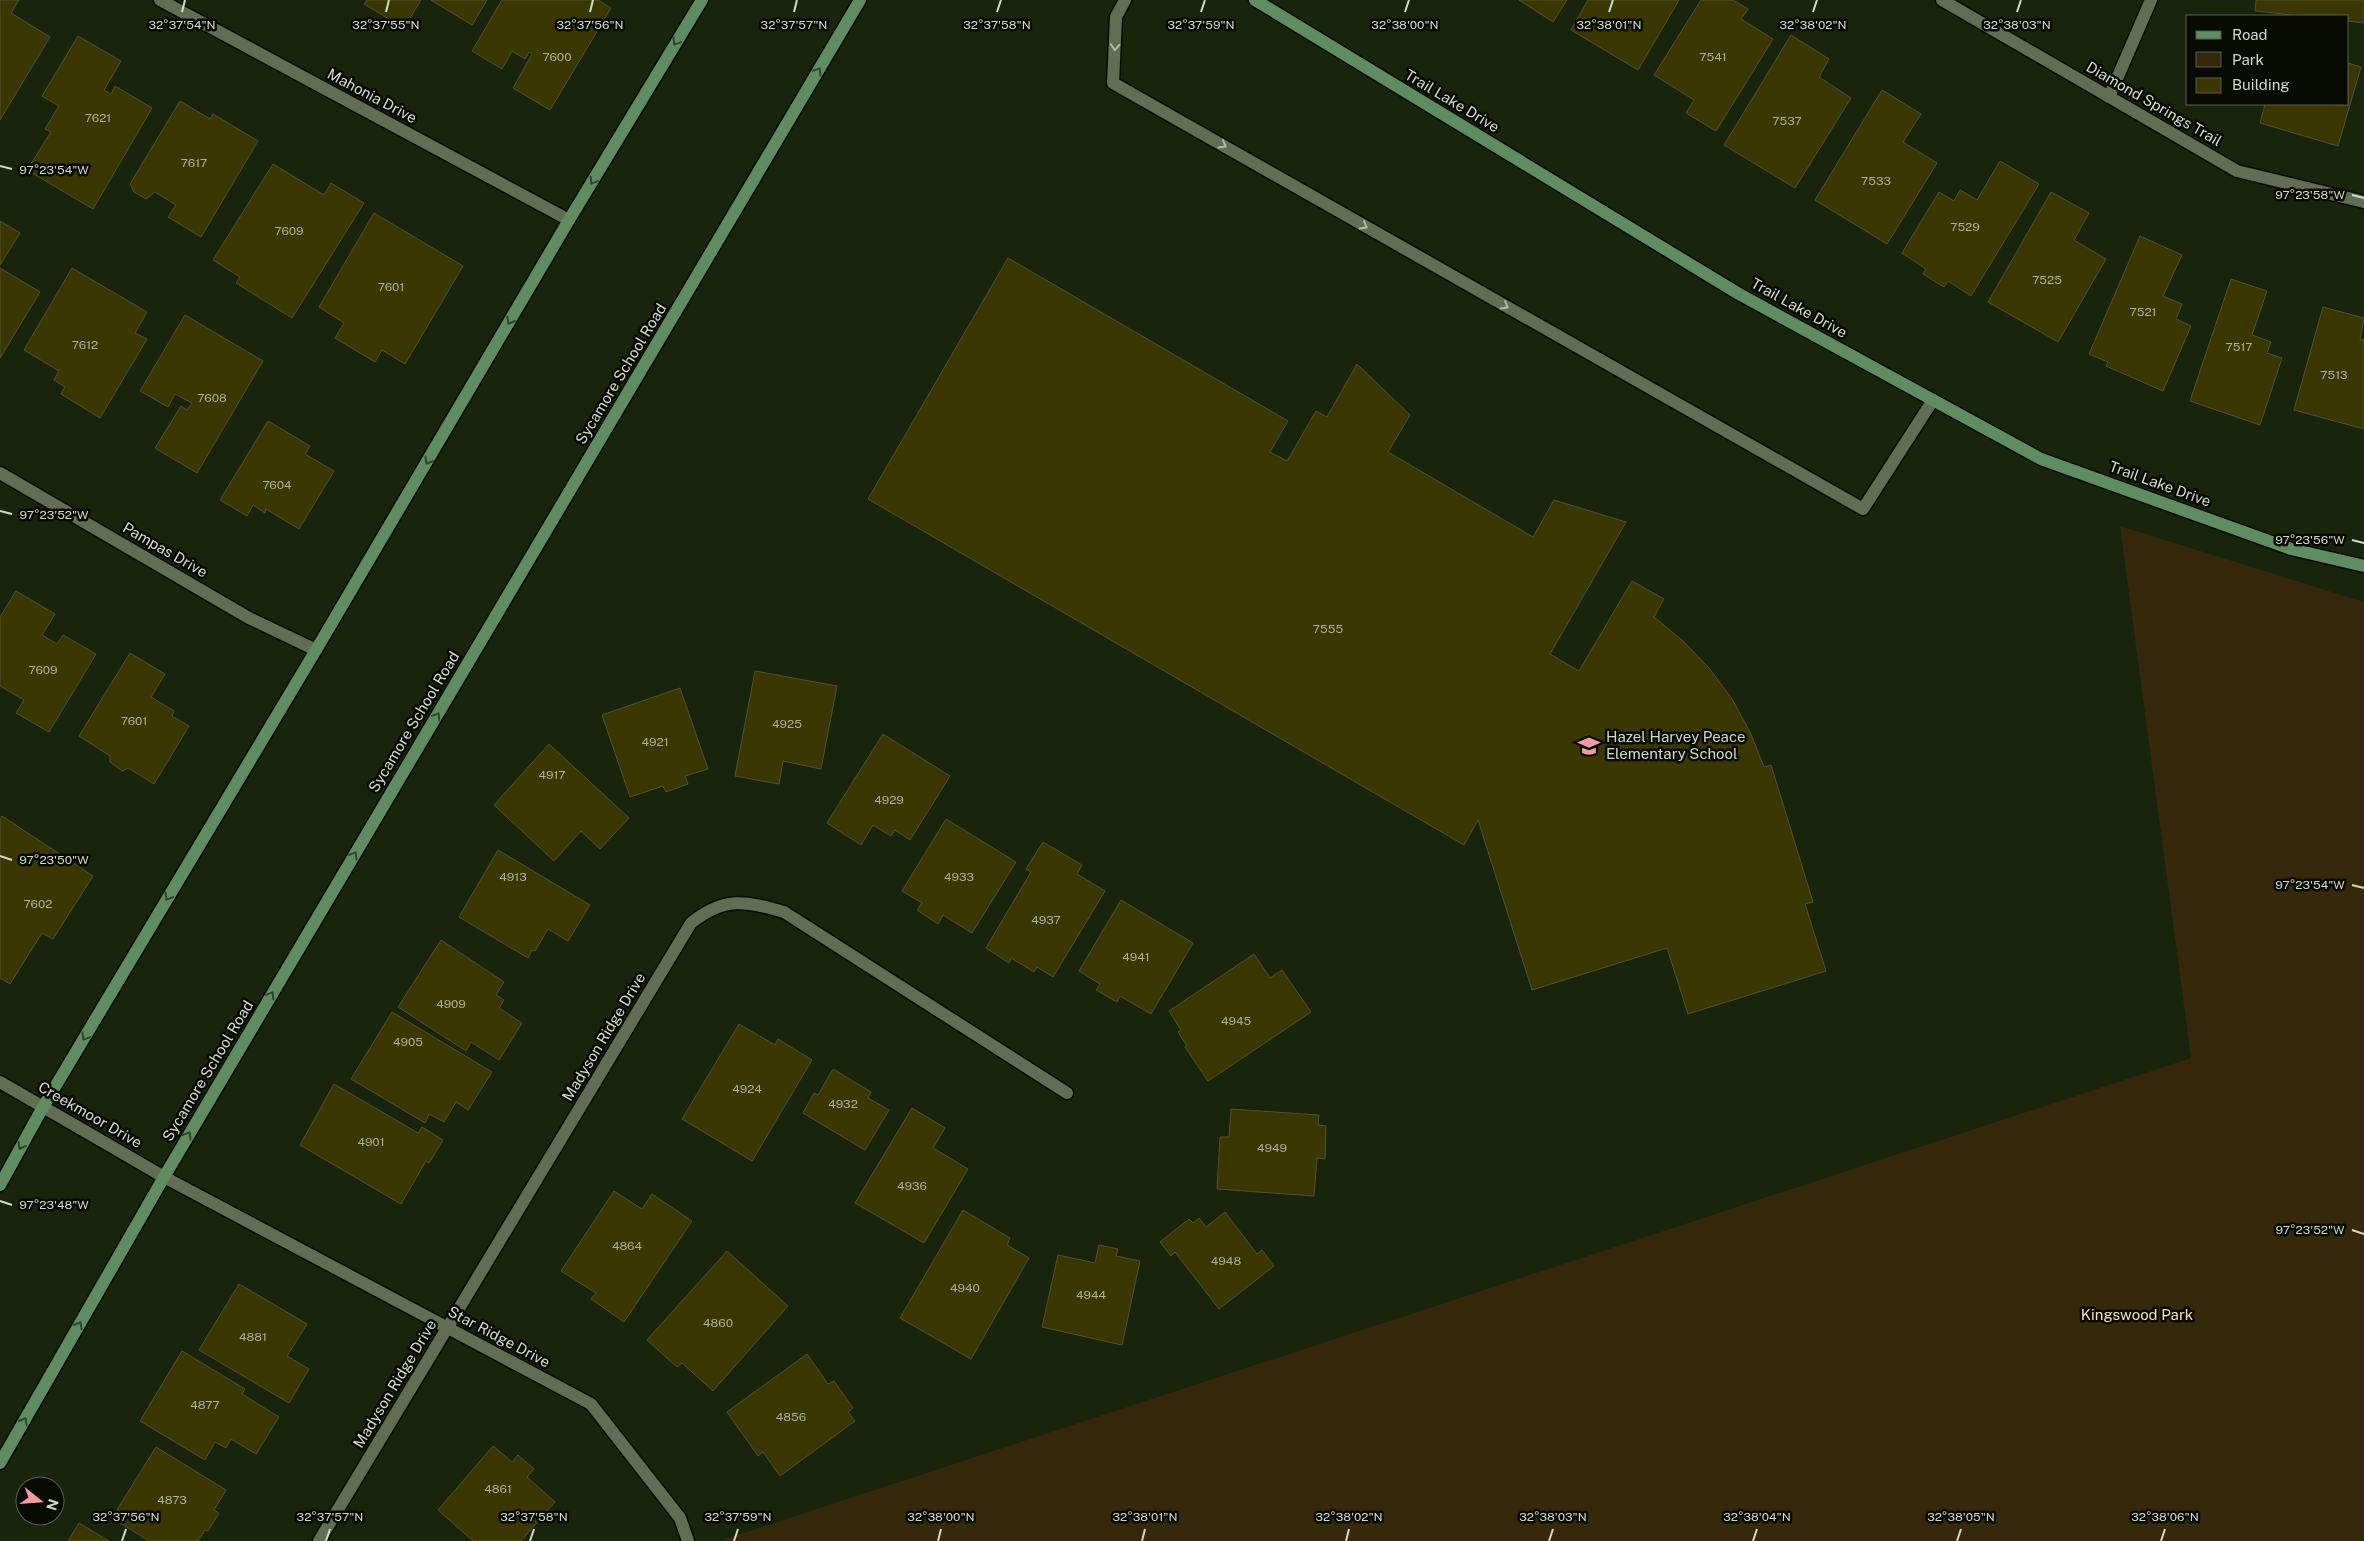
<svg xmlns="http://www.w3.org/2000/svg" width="2364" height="1541" viewBox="0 0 2364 1541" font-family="'Public Sans',sans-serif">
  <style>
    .green { fill: #35280b }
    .building { fill: #3a3702; stroke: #525135 }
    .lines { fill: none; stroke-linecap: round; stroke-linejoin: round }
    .lane-casing { stroke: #050d00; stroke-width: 15 }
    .street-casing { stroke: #050d00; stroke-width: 15 }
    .secondary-casing { stroke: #050d00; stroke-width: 15 }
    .lane { stroke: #616e53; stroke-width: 12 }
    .street { stroke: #616e53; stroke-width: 12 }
    .secondary { stroke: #608c62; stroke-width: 12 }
    .oneway { stroke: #2f452e }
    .oneway2 { stroke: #b0baa7 }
    .ticks { fill: none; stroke: #d2dacb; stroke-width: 2 }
    .labels { text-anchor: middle; stroke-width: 5; stroke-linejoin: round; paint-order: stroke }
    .number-label { font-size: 12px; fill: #acb199 }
    .street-label { font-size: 15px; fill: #d2dacb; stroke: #070b03 }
    .poi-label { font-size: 15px; fill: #d2dacb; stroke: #070b03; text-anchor: start }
    .park-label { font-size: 15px; fill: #fae0af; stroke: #070b03 }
    .ticks-label { font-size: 12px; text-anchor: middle; fill: #d2dacb; stroke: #070b03; stroke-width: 5; stroke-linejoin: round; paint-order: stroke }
  </style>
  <rect width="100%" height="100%" fill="#19240c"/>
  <!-- green -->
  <path class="green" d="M2120,526L2364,602V1541H719L2191,1058Z"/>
  <!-- building -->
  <g class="building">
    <path d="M0,0H19L11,13L50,37L0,120Z"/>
    <path d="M367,0H421L404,28L364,4Z"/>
    <path d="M431,0H487L472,25Z"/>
    <path d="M502,0H598L611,8L550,110L513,88L532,54L529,52L525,59L512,51L502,69L472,51Z"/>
    <path d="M1519,0H1567L1553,22Z"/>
    <path d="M1588,0H1679L1638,70L1571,30Z"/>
    <path d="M1701,0H1733L1748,9L1741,19L1773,39L1716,131L1686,113L1694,100L1654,75Z"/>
    <path d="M2256,0H2364V23L2348,21V16H2302L2255,11Z"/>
    <path d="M1791,35L1829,59L1819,77L1851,98L1795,188L1724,145Z"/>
    <path d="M78,36L121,61L104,90L111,94L115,86L152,108L93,209L27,170L51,132L45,129L59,106L42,96Z"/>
    <path d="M2348,63L2361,67L2338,146L2260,123L2265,104H2348Z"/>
    <path d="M1882,90L1921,114L1903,142L1937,163L1887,244L1815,200Z"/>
    <path d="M180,101L210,119L213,114L258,141L201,237L168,217L176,205L155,192L146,199L134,192L130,184Z"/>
    <path d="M2000,161L2039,184L1971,296L1948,281L1944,287L1923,274L1926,269L1902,253L1939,192L1954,201L1960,190L1977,200Z"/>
    <path d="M273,164L324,195L331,183L364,203L292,318L236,283L240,277L213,260Z"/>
    <path d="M2051,192L2089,213L2074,240L2106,259L2058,342L1988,302Z"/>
    <path d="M374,213L463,266L405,364L382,350L375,362L335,338L344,323L319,307Z"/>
    <path d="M0,221L20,233L0,265Z"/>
    <path d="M2140,236L2182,255L2163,296L2182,304L2176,319L2191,326L2163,391L2106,366L2108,362L2089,354Z"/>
    <path d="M1008,258L1288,421L1270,452L1287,461L1316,411L1327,417L1357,364L1410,415L1388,452L1533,537L1554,500L1626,522L1550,654L1579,671L1632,581L1664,599L1654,617L1683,641L1709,668L1732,699L1750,732L1764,767L1771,765L1813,902L1805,904L1826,971L1688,1014L1667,948L1532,990L1478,820L1464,845L868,499Z"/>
    <path d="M0,268L40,292L0,358Z"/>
    <path d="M72,268L147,312L135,333L147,339L100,418L61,394L65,387L54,380L59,371L24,350Z"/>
    <path d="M2231,279L2267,291L2252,335L2271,342L2267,353L2282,358L2260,425L2190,401Z"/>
    <path d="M2323,307L2364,318L2360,339L2364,340V429L2294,410Z"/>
    <path d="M185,315L263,361L197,473L155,448L181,406L187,410L192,403L175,394L168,407L140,391Z"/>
    <path d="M268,421L310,446L305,454L334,471L299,529L266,509L265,513L253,505L247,516L220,500Z"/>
    <path d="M16,591L55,614L42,635L57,644L63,635L96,654L49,732L16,713L24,700L0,686V617Z"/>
    <path d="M130,653L165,674L151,697L174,711L172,716L189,726L154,784L128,768L122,771L110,762V756L79,736Z"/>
    <path d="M755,671L837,686L821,769L783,761L779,784L735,776Z"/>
    <path d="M680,688L708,769L685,776L688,784L666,792L663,786L630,797L602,715Z"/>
    <path d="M883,734L950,776L910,840L895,830L891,836L873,825L861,845L827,823Z"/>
    <path d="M549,744L629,818L600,849L581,831L554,861L494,805Z"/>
    <path d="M2,816L93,876L53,939L42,933L10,984L0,978V820Z"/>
    <path d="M946,819L1016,862L972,933L943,915L938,924L917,910L922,903L902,891Z"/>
    <path d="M1043,842L1082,865L1077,874L1105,891L1053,977L1037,967L1034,972L1011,958L1009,963L986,948L1031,872L1026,869Z"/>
    <path d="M498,850L590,905L568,941L548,929L535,951L532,950L528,958L459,917Z"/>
    <path d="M1121,900L1193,943L1151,1014L1120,996L1117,1002L1096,990L1100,984L1079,971Z"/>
    <path d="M441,940L504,982L496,995L504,1000L499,1008L522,1023L499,1060L471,1042L466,1051L398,1007Z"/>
    <path d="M1254,954L1270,978L1282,970L1311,1012L1208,1081L1185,1047L1187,1046L1178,1032L1181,1030L1169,1011Z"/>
    <path d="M392,1012L492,1072L468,1110L456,1102L444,1122L429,1114L425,1123L351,1079Z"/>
    <path d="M739,1024L775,1045L778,1039L812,1060L752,1161L682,1119Z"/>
    <path d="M833,1069L871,1092L868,1098L889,1110L865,1150L803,1113L814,1093L818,1095Z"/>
    <path d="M334,1084L418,1133L422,1127L443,1140L429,1163L426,1161L401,1204L300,1145Z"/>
    <path d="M912,1108L945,1128L933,1148L968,1169L924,1243L855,1203Z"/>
    <path d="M1231,1109L1319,1115L1318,1125L1326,1126L1325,1159L1317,1158L1314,1196L1217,1189L1220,1137H1229Z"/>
    <path d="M614,1191L642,1209L652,1194L692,1221L624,1322L591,1299L596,1293L561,1271Z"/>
    <path d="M963,1210L1010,1238L1007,1245L1029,1258L971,1359L900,1318Z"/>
    <path d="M1225,1212L1257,1254L1262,1250L1274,1266L1219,1309L1175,1252L1171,1256L1160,1242L1189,1219L1193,1223L1199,1218L1206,1227Z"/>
    <path d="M1099,1245L1118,1249L1116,1256L1140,1261L1122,1345L1042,1327L1058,1255L1095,1263Z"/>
    <path d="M727,1251L788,1306L713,1391L682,1363L677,1367L647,1340Z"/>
    <path d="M239,1284L307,1324L287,1356L309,1369L289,1403L199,1350Z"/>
    <path d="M182,1351L245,1389L242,1394L279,1417L256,1454L231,1439L226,1448L215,1442L205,1460L140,1421Z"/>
    <path d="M807,1354L828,1384L834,1381L853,1408L848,1412L855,1421L780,1476L763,1452L758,1456L727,1412Z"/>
    <path d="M493,1446L512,1462L518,1455L534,1469L527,1477L555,1502L521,1541H473L438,1510Z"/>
    <path d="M156,1447L226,1490L214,1510L219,1513L208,1531L205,1530L198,1541H149L112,1518Z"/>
    <path d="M79,1523L109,1541H68Z"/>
  </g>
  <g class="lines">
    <!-- lane casing -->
    <g class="lane-casing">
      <path id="lane" d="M1125,0L1116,17L1113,83L1863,509L1933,400"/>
    </g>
    <!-- street casing -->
    <g class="street-casing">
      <g id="street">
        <path d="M160,0L569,220"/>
        <path d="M1942,0L2237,171L2364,202"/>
        <path d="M2109,97L2151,0"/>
        <path d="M0,473L249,618L316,650"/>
        <path d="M0,1082L164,1177L591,1404L680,1518L688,1541"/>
        <path d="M319,1541L691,923C725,896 745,901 784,912L1067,1093"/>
      </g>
    </g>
    <!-- secondary casing -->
    <g class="secondary-casing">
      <g id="secondary">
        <path d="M1255,0L1739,294L2041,459L2291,549L2364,566"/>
        <path d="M0,1185L43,1107L316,650L569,220L702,0"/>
        <path d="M0,1463L164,1177L860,0"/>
      </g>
    </g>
    <!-- lane -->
    <use href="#lane" class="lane"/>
    <!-- street -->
    <use href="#street" class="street"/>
    <!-- secondary -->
    <use href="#secondary" class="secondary"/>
  </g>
  <!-- one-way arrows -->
  <defs><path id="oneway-chevron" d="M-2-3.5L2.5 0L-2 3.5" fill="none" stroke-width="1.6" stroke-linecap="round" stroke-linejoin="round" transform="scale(1.25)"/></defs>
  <g class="oneway">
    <use href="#oneway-chevron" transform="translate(676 42) rotate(121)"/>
    <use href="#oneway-chevron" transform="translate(818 71) rotate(-59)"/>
    <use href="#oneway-chevron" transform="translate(593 181) rotate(121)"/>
    <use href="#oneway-chevron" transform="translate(510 321) rotate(120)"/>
    <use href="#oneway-chevron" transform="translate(428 461) rotate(120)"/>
    <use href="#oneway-chevron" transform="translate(437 716) rotate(-59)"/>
    <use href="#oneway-chevron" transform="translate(354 855) rotate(-59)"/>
    <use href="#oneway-chevron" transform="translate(168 897) rotate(121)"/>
    <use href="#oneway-chevron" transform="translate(271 995) rotate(-59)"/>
    <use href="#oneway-chevron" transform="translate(85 1037) rotate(121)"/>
    <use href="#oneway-chevron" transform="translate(188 1135) rotate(-59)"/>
    <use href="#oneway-chevron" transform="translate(21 1146) rotate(119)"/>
    <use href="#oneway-chevron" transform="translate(79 1325) rotate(-60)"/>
    <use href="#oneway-chevron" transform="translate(24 1421) rotate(-60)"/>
  </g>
  <g class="oneway2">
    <use href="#oneway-chevron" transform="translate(1115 47) rotate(93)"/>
    <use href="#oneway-chevron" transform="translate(1223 145) rotate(30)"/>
    <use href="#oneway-chevron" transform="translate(1364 226) rotate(30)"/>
    <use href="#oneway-chevron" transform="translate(1505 306) rotate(30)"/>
  </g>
  <!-- ticks -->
  <path class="ticks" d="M182,12L185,0M386,12L389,0M590,12L593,0M794,12L797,0M997,12L1001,0M1201,12L1205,0M1405,12L1409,0M1609,12L1613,0M1813,12L1817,0M2017,12L2021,0M0,166L12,169M2352,195L2364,198M0,511L12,514M2352,540L2364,543M0,856L12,860M2352,885L2364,888M0,1201L12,1205M2352,1230L2364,1234M122,1541L126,1529M326,1541L330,1529M530,1541L534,1529M734,1541L738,1529M938,1541L941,1529M1142,1541L1145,1529M1346,1541L1349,1529M1549,1541L1553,1529M1753,1541L1757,1529M1957,1541L1961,1529M2161,1541L2165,1529"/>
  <!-- icons -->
  <defs>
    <g id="school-bare" transform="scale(1.725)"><path d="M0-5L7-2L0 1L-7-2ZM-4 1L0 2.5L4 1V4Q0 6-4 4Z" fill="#f49aa2" stroke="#070b03" stroke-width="2.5" paint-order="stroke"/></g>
  </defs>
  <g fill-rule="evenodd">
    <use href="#school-bare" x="1589" y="746"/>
  </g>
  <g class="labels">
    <!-- number labels -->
    <g class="number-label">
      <text x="557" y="61">7600</text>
      <text x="1713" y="61">7541</text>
      <text x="98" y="122">7621</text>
      <text x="1787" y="125">7537</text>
      <text x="194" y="167">7617</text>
      <text x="1876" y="185">7533</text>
      <text x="1965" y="231">7529</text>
      <text x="289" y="235">7609</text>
      <text x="2047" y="284">7525</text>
      <text x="391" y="291">7601</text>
      <text x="2143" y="316">7521</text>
      <text x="85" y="349">7612</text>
      <text x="2239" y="351">7517</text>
      <text x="2334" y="379">7513</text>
      <text x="212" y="402">7608</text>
      <text x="277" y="489">7604</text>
      <text x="1328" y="633">7555</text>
      <text x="43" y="674">7609</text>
      <text x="134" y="725">7601</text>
      <text x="787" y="728">4925</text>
      <text x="655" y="746">4921</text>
      <text x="552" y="779">4917</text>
      <text x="889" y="804">4929</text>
      <text x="513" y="881">4913</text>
      <text x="959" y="881">4933</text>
      <text x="38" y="908">7602</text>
      <text x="1046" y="924">4937</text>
      <text x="1136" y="961">4941</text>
      <text x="451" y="1008">4909</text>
      <text x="1236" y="1025">4945</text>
      <text x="408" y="1046">4905</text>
      <text x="747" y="1093">4924</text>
      <text x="843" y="1108">4932</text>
      <text x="371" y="1146">4901</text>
      <text x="1272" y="1152">4949</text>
      <text x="912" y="1190">4936</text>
      <text x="627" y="1250">4864</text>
      <text x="1226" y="1265">4948</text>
      <text x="965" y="1292">4940</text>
      <text x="1091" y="1299">4944</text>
      <text x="718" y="1327">4860</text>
      <text x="253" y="1341">4881</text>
      <text x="205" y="1409">4877</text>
      <text x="791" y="1421">4856</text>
      <text x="498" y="1493">4861</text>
      <text x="172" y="1504">4873</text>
    </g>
    <!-- street labels -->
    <g class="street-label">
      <text transform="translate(372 96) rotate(28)" y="5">Mahonia Drive</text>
      <text transform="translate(1452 101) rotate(31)" y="5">Trail Lake Drive</text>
      <text transform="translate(2154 104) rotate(30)" y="5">Diamond Springs Trail</text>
      <text transform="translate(1799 308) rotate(29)" y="5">Trail Lake Drive</text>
      <text transform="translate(621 374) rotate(-59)" y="5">Sycamore School Road</text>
      <text transform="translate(2160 484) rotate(20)" y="5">Trail Lake Drive</text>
      <text transform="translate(165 550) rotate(30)" y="5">Pampas Drive</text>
      <text transform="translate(414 722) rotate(-59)" y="5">Sycamore School Road</text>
      <text transform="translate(604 1037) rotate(-59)" y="5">Madyson Ridge Drive</text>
      <text transform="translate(208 1071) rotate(-59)" y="5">Sycamore School Road</text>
      <text transform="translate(90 1115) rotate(30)" y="5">Creekmoor Drive</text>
      <text transform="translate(499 1337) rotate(28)" y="5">Star Ridge Drive</text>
      <text transform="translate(395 1384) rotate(-59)" y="5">Madyson Ridge Drive</text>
    </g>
    <!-- poi labels -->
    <g class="poi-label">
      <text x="1606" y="742">Hazel Harvey Peace<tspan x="1606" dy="17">Elementary School</tspan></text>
    </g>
    <!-- park labels -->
    <g class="park-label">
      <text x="2137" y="1320">Kingswood Park</text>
    </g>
  </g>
  <g class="ticks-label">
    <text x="182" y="29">32°37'54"N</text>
    <text x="386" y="29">32°37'55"N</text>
    <text x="590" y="29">32°37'56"N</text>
    <text x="794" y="29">32°37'57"N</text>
    <text x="997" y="29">32°37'58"N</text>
    <text x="1201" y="29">32°37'59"N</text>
    <text x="1405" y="29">32°38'00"N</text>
    <text x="1609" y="29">32°38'01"N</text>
    <text x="1813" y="29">32°38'02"N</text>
    <text x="2017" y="29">32°38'03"N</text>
    <text x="54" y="174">97°23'54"W</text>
    <text x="2310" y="199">97°23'58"W</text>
    <text x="54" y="519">97°23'52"W</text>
    <text x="2310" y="544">97°23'56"W</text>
    <text x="54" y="864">97°23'50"W</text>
    <text x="2310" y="889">97°23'54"W</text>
    <text x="54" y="1209">97°23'48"W</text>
    <text x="2310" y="1234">97°23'52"W</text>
    <text x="126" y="1521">32°37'56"N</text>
    <text x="330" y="1521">32°37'57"N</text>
    <text x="534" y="1521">32°37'58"N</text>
    <text x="738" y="1521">32°37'59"N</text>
    <text x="941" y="1521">32°38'00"N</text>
    <text x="1145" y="1521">32°38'01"N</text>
    <text x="1349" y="1521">32°38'02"N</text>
    <text x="1553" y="1521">32°38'03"N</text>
    <text x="1757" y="1521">32°38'04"N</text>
    <text x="1961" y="1521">32°38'05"N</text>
    <text x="2165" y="1521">32°38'06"N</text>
  </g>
  <!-- legend -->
  <rect x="2186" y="15" width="162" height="90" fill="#070b03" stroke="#585e53"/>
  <rect x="2196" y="31" width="25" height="8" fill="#608c62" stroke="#585e53"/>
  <text x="2232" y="40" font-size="15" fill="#d2dacb">Road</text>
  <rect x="2196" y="52" width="25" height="15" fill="#35280b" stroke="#585e53"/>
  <text x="2232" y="65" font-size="15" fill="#d2dacb">Park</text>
  <rect x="2196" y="78" width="25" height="15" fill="#3a3702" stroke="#585e53"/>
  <text x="2232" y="90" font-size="15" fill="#d2dacb">Building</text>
  <!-- north arrow -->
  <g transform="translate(40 1501) rotate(107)"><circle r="24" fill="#070b03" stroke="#585e53"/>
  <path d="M0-4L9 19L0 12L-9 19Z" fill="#f49aa2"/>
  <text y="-8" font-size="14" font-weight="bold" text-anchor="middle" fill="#d2dacb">N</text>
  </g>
</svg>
